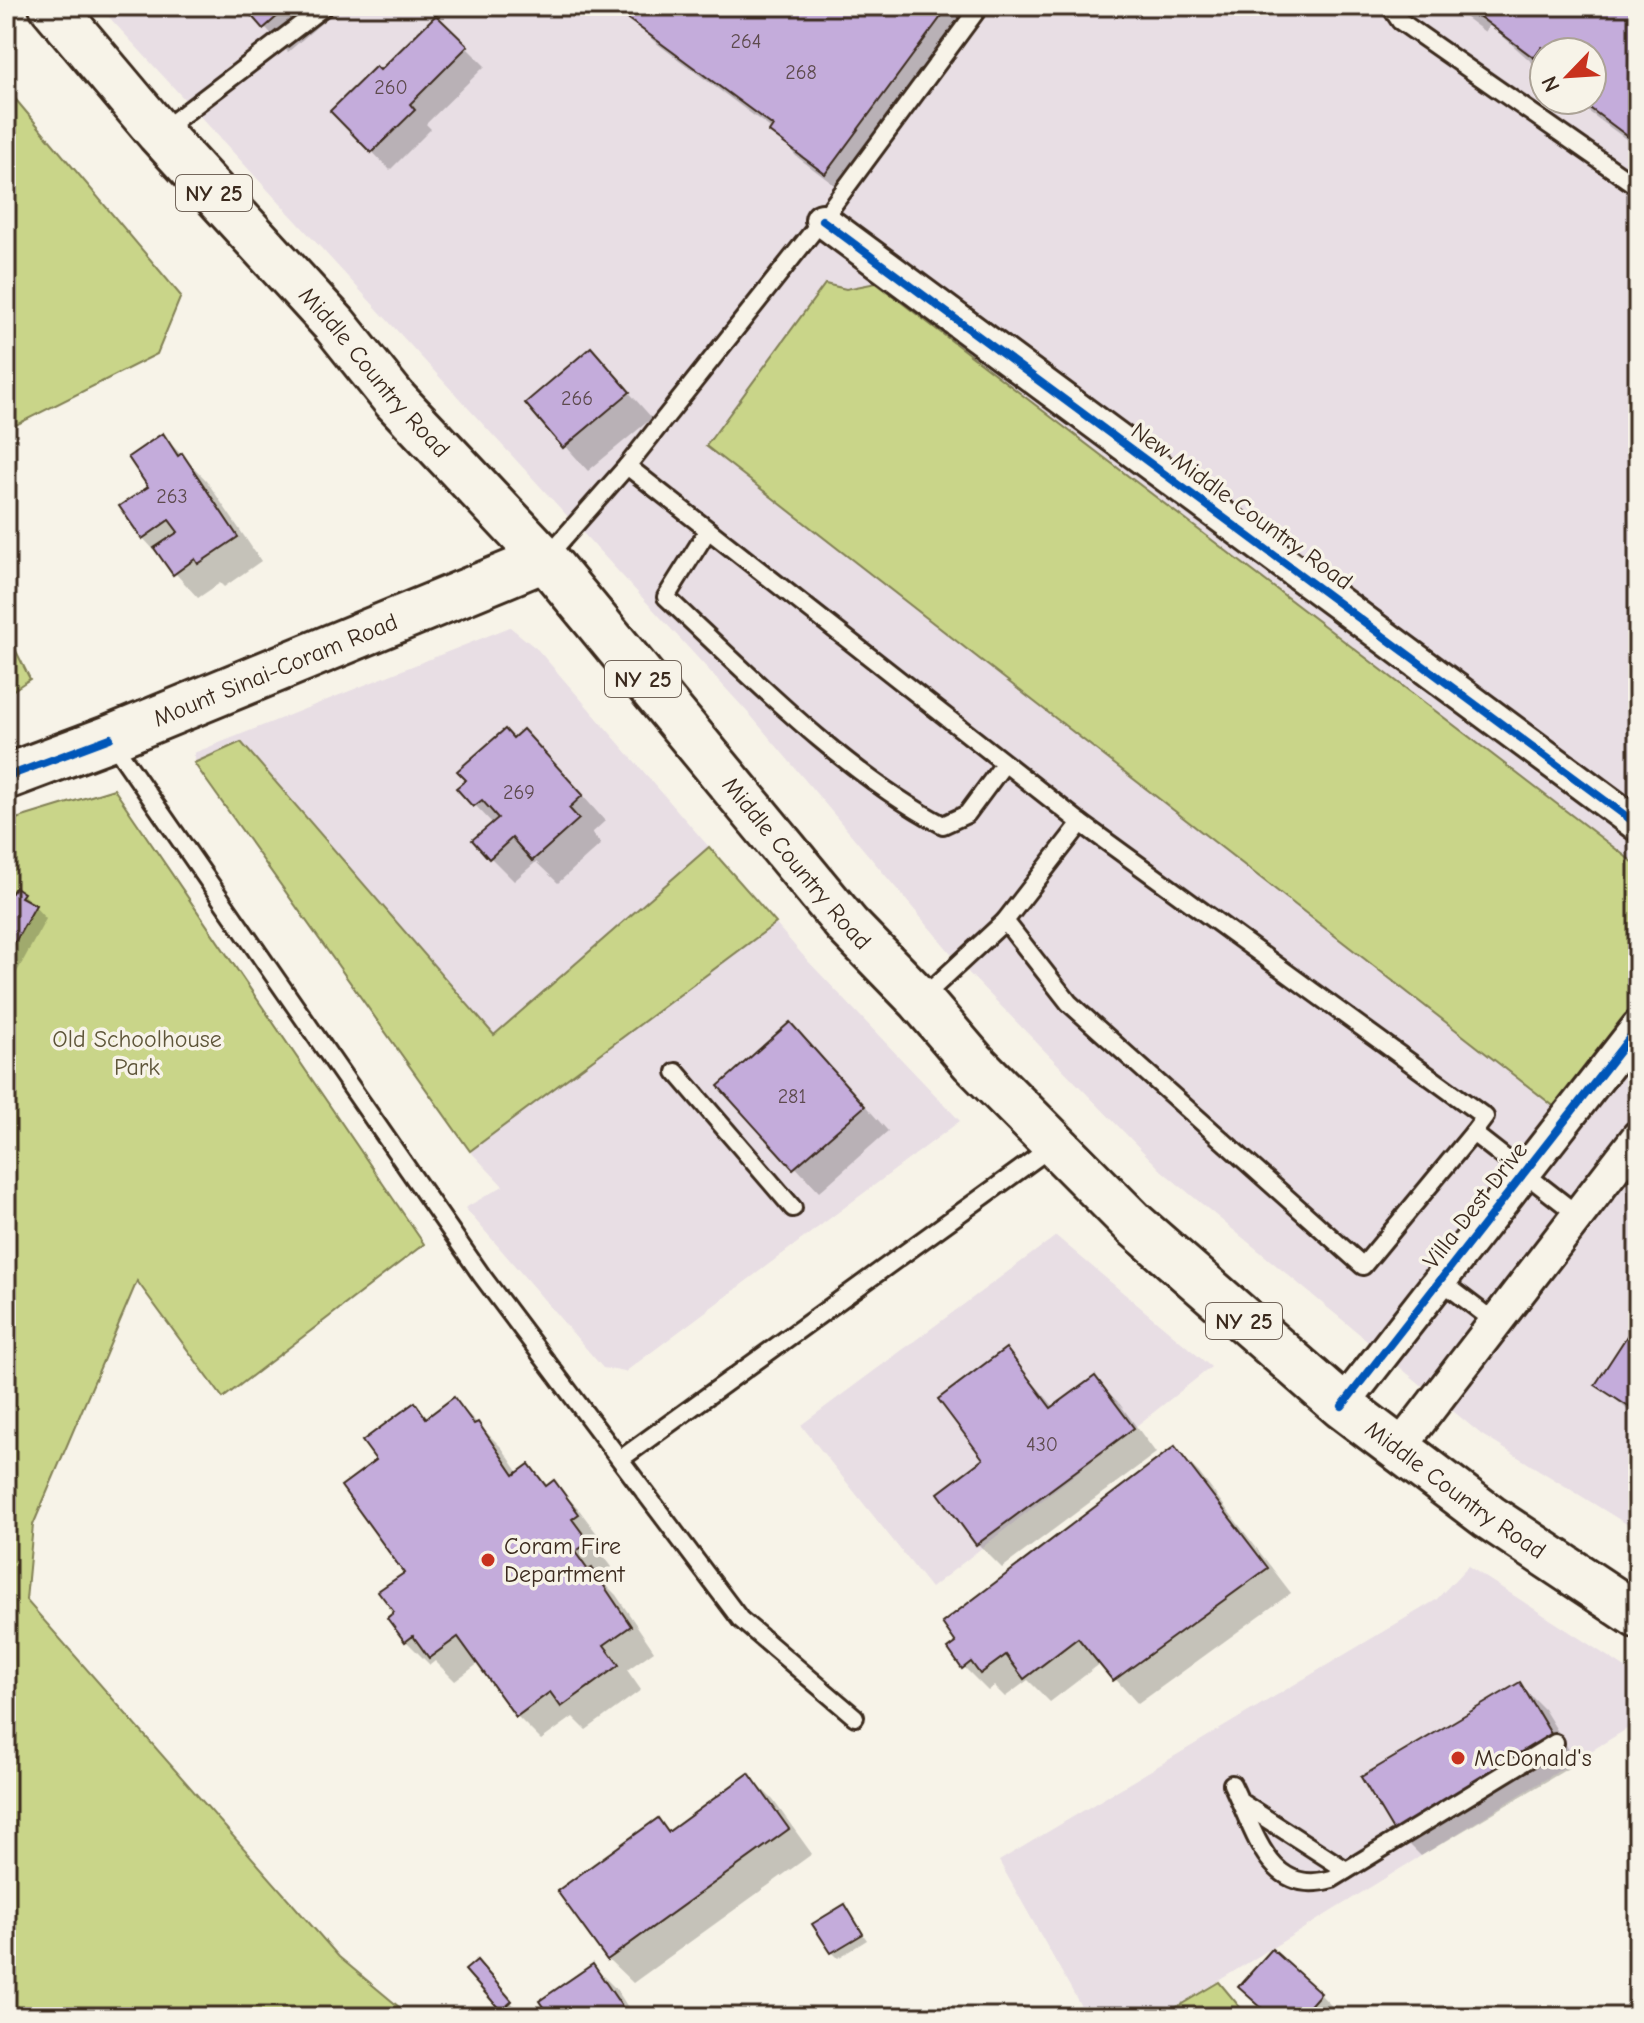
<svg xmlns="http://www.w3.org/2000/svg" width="1644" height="2023" viewBox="0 0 1644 2023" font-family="'Comic Neue',sans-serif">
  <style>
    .built { fill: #e8dee4; fill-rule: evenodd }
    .green { fill: #c9d589; stroke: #828054; stroke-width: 2 }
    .shadow { fill: #0003 }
    .building { fill: #c4acdb; stroke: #3b2a1e; stroke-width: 2 }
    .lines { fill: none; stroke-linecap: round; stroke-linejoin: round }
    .lane-casing { stroke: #3b2a1e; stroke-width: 22 }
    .street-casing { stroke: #3b2a1e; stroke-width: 38 }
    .secondary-casing { stroke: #3b2a1e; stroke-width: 50 }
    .primary-casing { stroke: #3b2a1e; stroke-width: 50 }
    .lane { stroke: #f7f3e8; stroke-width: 16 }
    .street { stroke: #f7f3e8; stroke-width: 32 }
    .secondary { stroke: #f7f3e8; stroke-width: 44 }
    .primary { stroke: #f7f3e8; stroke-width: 44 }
    .cycleway-casing { stroke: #f7f3e8; stroke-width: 13 }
    .cycleway { stroke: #0057b8; stroke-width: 8 }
    .poi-dot { fill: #c8321e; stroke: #f7f3e8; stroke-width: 3 }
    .labels { text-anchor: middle; stroke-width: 7; stroke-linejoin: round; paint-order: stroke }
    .number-label { font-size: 20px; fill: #5d4a4d }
    .shield { fill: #f7f3e8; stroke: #73665b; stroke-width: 2 }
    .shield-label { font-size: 22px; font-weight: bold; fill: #3b2a1e }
    .street-label { font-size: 24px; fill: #3b2a1e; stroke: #f7f3e8 }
    .park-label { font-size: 24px; fill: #5e5539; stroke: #f7f3e8 }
    .poi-label { font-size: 24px; fill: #3b2a1e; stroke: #f7f3e8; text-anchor: start }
  </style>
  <rect width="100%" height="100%" fill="#f7f3e8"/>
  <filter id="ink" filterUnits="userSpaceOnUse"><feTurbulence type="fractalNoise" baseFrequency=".0125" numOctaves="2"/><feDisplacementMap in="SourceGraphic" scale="16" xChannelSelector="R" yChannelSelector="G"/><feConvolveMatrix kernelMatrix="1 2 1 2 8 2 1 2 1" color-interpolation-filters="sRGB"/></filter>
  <g filter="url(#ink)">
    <!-- built -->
    <g class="built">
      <path d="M120,6H1638V1531L1482,1435L1162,1171L960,964L752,717L108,16ZM1544,52H1592V100H1544Z"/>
      <path d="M510,627L538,650L807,960L960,1121L625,1372L603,1368L465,1208L503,1186L470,1151L194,763V753Z"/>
      <path d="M1056,1236L1211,1367L931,1588L801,1425Z"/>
      <path d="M1468,1566L1638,1676V1722L1160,2017H1087L999,1861L1436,1600Z"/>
    </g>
    <!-- green -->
    <g class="green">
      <path d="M6,88L181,296L157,354L6,430Z"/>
      <path d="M876,283L1638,866V1002L1556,1108L706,446L825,284L846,289Z"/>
      <path d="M6,631L30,679L6,695Z"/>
      <path d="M241,742L494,1035L709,847L776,923L470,1151L194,763Z"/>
      <path d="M114,789L424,1244L223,1398L137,1281L33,1525L26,1600L339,1957L411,2017H6V822Z"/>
      <path d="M1219,1982L1248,2017H1160Z"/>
    </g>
    <!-- shadow -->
    <g class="shadow">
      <path d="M246,6H341L288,52Z"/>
      <path d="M640,6H991L850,197L796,156L773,130L655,42L630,18Z"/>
      <path d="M1450,6H1638V148L1573,100H1592V52H1544V73L1490,25L1485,32Z"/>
      <path d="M436,17L485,66L426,124L431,129L390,170L333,111L380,73Z"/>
      <path d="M591,350L652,418L588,471L528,404Z"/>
      <path d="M163,436L206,480L261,561L224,587L220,583L198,598L143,538Z"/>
      <path d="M513,740L547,755L605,821L592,833L601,844L558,883L536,862L514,881L490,857L493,824L459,788Z"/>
      <path d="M6,892L12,896L23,894L46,919L11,983L6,980Z"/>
      <path d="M814,1049L888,1131L819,1192L720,1086Z"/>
      <path d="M1638,1323V1419L1598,1384Z"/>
      <path d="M1006,1351L1055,1408L1095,1379L1119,1403L1156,1453L1002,1568L978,1544L940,1493L986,1460Z"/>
      <path d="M454,1400L502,1448L519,1473L529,1466L548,1486L553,1483L577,1507L601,1539L595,1544L612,1567L598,1577L616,1595L654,1651L627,1670L641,1690L586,1730L573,1717L541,1740L517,1716L479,1663L455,1681L435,1661L430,1665L406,1641L397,1613L407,1573L379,1461L415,1405L429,1418Z"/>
      <path d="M1175,1449L1199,1473L1291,1593L1138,1704L1101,1663L1050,1702L1028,1680L1005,1697L994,1686L988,1691L964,1667Z"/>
      <path d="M1520,1685L1544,1709L1577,1763L1421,1856L1397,1832Z"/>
      <path d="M749,1776L773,1800L812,1854L633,1983L608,1959L560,1891L657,1821L670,1833Z"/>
      <path d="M844,1907L867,1940L838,1958L832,1952Z"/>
      <path d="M593,1966L617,1990L634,2017H552Z"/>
      <path d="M482,1968L516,2008L508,2015L502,2009Z"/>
      <path d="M1320,1994L1342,2017H1272Z"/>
    </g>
    <!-- building -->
    <g class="building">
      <path d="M243,6H289L263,29Z"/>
      <path d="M637,6H949L825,174L769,132L773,126L628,19Z"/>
      <path d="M1482,6H1638V144L1579,100H1592V52H1548L1542,47L1534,58L1476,14Z"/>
      <path d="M436,15L468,46L410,104L415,110L371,153L330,111L376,66L380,70Z"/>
      <path d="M591,347L630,392L563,448L525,403Z"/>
      <path d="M163,433L178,456L182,453L238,537L198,564L195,559L173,575L154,548L178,532L169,520L142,539L119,506L148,487L128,457Z"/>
      <path d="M505,729L513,738L523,729L583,795L569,808L579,819L532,861L512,838L489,859L472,840L498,818L482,800L473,807L456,788L466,780L457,771Z"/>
      <path d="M15,887L24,893L21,897L36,905L6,958V890L12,893Z"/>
      <path d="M790,1022L865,1106L793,1169L718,1086Z"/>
      <path d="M1638,1319V1413L1595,1385Z"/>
      <path d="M1006,1348L1051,1408L1095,1376L1134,1428L976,1545L938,1493L983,1459L938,1399Z"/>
      <path d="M454,1397L474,1424L478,1422L514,1475L529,1464L546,1486L554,1480L579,1514L572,1519L589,1542L575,1552L588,1570L592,1568L631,1626L604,1645L619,1665L561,1707L550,1692L516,1717L458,1637L429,1658L413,1636L405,1642L387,1618L394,1612L378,1591L404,1573L341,1486L376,1460L362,1441L415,1402L426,1418Z"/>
      <path d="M1175,1446L1268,1568L1113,1681L1078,1638L1024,1679L1006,1655L980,1674L971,1662L962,1669L948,1649L956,1643L942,1623Z"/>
      <path d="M1520,1682L1554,1739L1395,1834L1361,1777Z"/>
      <path d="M749,1773L789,1829L607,1960L557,1891L658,1818L668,1832Z"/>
      <path d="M845,1904L863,1934L831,1953L812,1924Z"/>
      <path d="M1272,1949L1321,1993L1300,2017H1272L1238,1987Z"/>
      <path d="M477,1960L512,2001L501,2011L465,1970Z"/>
      <path d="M593,1964L627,2014L626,2017H550L539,2001Z"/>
    </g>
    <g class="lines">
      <!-- lane casing -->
      <g class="lane-casing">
        <g id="lane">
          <path d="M1390,6L1400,21L1638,187"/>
          <path d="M160,132L325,6"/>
          <path d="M627,466L1081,823"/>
          <path d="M708,530L666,597C748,674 844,773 943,825L967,814L1004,764"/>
          <path d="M546,558L627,466L822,220L980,6"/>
          <path d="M110,739L482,1276L740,1619L855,1717"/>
          <path d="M1005,921L1069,1003L1363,1266L1473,1133L1578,1215"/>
          <path d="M921,999L1005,921L1081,823L1485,1117L1473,1133"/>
          <path d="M676,1072L793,1208"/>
          <path d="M1441,1281L1495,1322"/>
          <path d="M622,1458L1054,1145"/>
          <path d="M1232,1784C1255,1830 1268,1898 1332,1879L1555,1743"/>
          <path d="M1242,1803L1346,1870"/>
        </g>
      </g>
      <!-- street casing -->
      <g class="street-casing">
        <g id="street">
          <path d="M822,220L1638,825"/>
          <path d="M1342,1406L1638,1027"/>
          <path d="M1399,1448L1638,1137"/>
        </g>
      </g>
      <!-- secondary casing -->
      <g class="secondary-casing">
        <g id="secondary">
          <path id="s1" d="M6,777L110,738L545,559"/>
        </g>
      </g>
      <!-- primary casing -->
      <g class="primary-casing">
        <g id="primary">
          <path id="s2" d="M52,6L159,133L335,325L395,400L545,559L847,925L920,1000L973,1062L1134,1224L1342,1406L1489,1517L1638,1616"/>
        </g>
      </g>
      <!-- lane -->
      <use href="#lane" class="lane"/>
      <!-- street -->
      <use href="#street" class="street"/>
      <!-- secondary -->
      <use href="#secondary" class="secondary"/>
      <!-- primary -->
      <use href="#primary" class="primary"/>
      <!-- cycleway casing -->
      <g class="cycleway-casing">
        <g id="cycleway">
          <path d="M822,220L1638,825"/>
          <path d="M6,777L110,738"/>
          <path d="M1342,1406L1638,1027"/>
        </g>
      </g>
      <!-- cycleway -->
      <use href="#cycleway" class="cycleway"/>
    </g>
  </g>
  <!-- markers -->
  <g class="poi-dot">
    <circle cx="488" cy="1560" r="8"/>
    <circle cx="1458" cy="1758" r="8"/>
  </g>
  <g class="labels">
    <!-- number labels -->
    <g class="number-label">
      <text x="746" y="48">264</text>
      <text x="801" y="79">268</text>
      <text x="391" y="94">260</text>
      <text x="577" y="405">266</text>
      <text x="172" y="503">263</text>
      <text x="519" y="799">269</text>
      <text x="792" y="1103">281</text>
      <text x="1042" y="1451">430</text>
    </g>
    <!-- shield labels -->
    <g class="shield">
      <rect x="176" y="175" width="76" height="36" rx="6"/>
      <rect x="605" y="661" width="76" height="36" rx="6"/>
      <rect x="1206" y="1303" width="76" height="36" rx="6"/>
    </g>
    <g class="shield-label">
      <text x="214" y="201">NY 25</text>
      <text x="643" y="687">NY 25</text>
      <text x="1244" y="1329">NY 25</text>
    </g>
    <!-- street labels -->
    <g class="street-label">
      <text dy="8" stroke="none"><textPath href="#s2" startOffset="488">Middle Country Road</textPath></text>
      <text transform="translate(1242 506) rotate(36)" y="8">New Middle Country Road</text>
      <text dy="8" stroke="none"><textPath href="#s1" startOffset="290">Mount Sinai-Coram Road</textPath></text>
      <text dy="8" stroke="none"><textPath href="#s2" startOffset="1136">Middle Country Road</textPath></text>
      <text transform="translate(1475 1205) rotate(-52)" y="8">Villa Dest Drive</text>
      <text dy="8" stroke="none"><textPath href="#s2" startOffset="2048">Middle Country Road</textPath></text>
    </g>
    <!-- park labels -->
    <g class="park-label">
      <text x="137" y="1047">Old Schoolhouse<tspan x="137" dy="28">Park</tspan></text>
    </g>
    <!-- poi labels -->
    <g class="poi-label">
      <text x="504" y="1554">Coram Fire<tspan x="504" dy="28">Department</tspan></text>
      <text x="1474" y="1766">McDonald's</text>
    </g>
  </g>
  <!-- margin -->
  <rect width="1644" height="2023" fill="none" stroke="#f7f3e8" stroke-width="32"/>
  <rect x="16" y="16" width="1612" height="1991" fill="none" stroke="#3b2a1e" stroke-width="3" filter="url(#ink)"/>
  <!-- north arrow -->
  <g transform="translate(1568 76) rotate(245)"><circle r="38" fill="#f7f3e8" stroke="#aca397" stroke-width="2"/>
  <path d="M0-6L14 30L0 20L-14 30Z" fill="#c8321e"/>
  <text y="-12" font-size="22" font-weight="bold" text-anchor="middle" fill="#3b2a1e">N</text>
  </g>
</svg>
